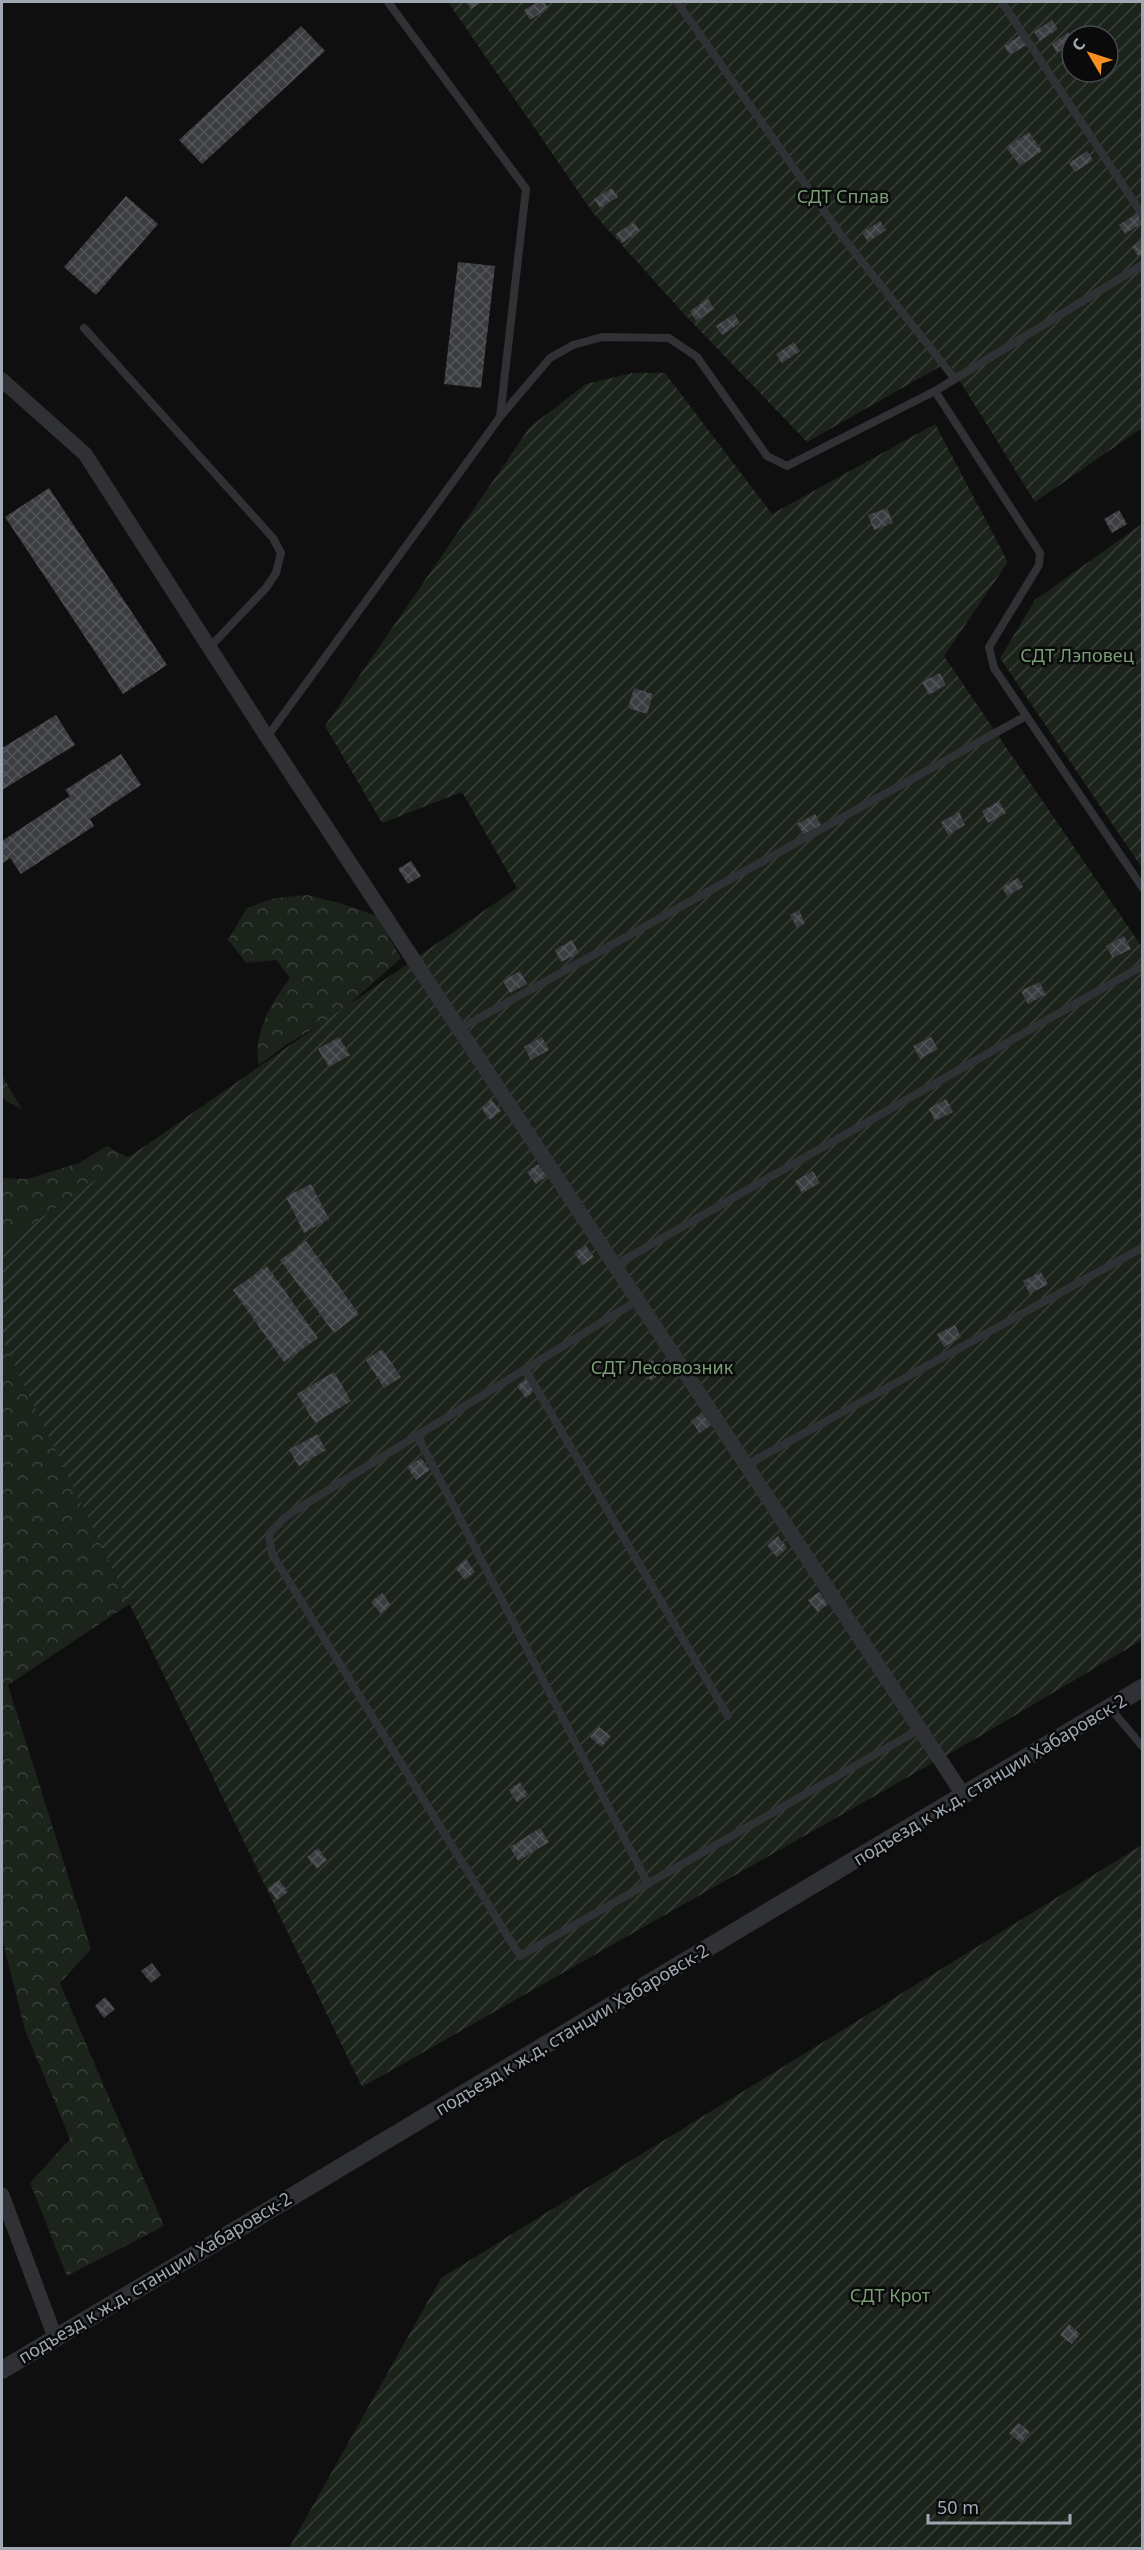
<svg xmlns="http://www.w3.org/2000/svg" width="1144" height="2550" viewBox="0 0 1144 2550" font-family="'Noto Sans',sans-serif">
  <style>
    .forest { fill: url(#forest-crowns) }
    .garden { fill: url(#garden-furrows); fill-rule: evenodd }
    .building { fill: url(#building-cross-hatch) }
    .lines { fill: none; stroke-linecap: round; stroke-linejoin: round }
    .service { stroke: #303135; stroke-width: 8 }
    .minor { stroke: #303135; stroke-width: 15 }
    .tertiary { stroke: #303135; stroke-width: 18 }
    .labels { text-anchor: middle; stroke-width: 5; stroke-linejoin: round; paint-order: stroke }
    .park-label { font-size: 18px; fill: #799e75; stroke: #0a0a0b }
    .street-label { font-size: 18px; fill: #9fa8b2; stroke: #0a0a0b }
  </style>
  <defs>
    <pattern id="forest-crowns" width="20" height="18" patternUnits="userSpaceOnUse" patternTransform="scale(1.5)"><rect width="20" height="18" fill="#1b231b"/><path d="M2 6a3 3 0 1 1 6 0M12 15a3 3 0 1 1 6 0" fill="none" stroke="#39403a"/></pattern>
    <pattern id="garden-furrows" width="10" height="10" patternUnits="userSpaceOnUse" patternTransform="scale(1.5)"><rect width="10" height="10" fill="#1b231b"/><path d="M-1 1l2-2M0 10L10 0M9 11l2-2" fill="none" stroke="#39403a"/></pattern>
    <pattern id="building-cross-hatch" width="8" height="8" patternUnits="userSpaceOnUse" patternTransform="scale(1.5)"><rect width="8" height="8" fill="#3b3d40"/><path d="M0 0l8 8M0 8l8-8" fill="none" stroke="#545659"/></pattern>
  </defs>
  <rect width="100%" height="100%" fill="#0f0f10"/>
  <!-- forest -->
  <g class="forest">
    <path d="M307,895L340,903L377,916L401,958L337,1015L287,1044L259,1065C252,1033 272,1002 290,978L276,960L246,963L228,940L247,908L275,898Z"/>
    <path d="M2,1071L3,1077L22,1110L2,1098Z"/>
    <path d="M107,1146L147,1168L284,1501L8,1685L91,1949L60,1983L164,2226L67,2276L30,2183L70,2139L25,2030L2,1938V1178L27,1179L79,1163Z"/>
  </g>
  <!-- garden -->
  <g class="garden">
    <path d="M448,2H1142V428L1035,502L948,362L807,442L685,315L593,213ZM1072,36H1108V72H1072Z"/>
    <path d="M632,373H665L772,514L935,424L1008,562L944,656L1142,947V1640L982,1735L362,2087L2,1339V1245L517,888L462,792L382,823L325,726L530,427L586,384Z"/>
    <path d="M1142,524V868L1000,658L1035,600Z"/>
    <path d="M1142,1845V2548H289L441,2278Z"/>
  </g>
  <!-- building -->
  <g class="building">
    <path d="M466,2H482L471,9Z"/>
    <path d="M538,2H544L548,8L530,20L524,10Z"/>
    <path d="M1052,20L1058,29L1040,41L1034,32Z"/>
    <path d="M301,26L325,51L202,164L179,140Z"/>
    <path d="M1069,32L1072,43L1057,53L1052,44Z"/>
    <path d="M1022,34L1028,44L1010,55L1004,46Z"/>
    <path d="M1029,132L1042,151L1020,166L1006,147Z"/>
    <path d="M1087,151L1093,160L1075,172L1069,163Z"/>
    <path d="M612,188L618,197L600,208L594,199Z"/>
    <path d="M126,196L158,224L96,295L64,267Z"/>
    <path d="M1137,213L1142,223L1125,234L1119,225Z"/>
    <path d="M880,221L886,230L868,242L862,233Z"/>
    <path d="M634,222L640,231L622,243L616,234Z"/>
    <path d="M1142,240V253L1138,256L1132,247Z"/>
    <path d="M458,262L495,266L481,388L444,384Z"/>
    <path d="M708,299L714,309L696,321L690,311Z"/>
    <path d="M734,314L740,323L722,335L716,326Z"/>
    <path d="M794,342L800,351L782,363L776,354Z"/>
    <path d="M49,488L167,665L123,694L5,517Z"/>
    <path d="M887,508L893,523L874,530L868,515Z"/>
    <path d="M1119,510L1127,524L1112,533L1104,519Z"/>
    <path d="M940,673L946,685L929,695L922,682Z"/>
    <path d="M634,688L653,694L647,714L628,708Z"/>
    <path d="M56,715L75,745L2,790V748Z"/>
    <path d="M121,754L141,785L90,819L94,826L21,874L10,858L2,864V841L70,796L65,790Z"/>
    <path d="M999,801L1006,813L988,823L982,811Z"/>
    <path d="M959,812L965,825L948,835L941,822Z"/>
    <path d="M815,814L822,827L805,836L797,824Z"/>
    <path d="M411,861L421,876L408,884L398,869Z"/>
    <path d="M1018,878L1023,887L1007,896L1002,887Z"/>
    <path d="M799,910L805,923L797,928L790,915Z"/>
    <path d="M1124,936L1131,949L1113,958L1106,946Z"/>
    <path d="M572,940L579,953L561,962L555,950Z"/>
    <path d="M520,971L527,984L510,993L503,981Z"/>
    <path d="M1039,982L1046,994L1028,1004L1021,991Z"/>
    <path d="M339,1037L350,1055L329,1067L318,1049Z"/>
    <path d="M542,1037L549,1050L531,1060L524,1047Z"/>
    <path d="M931,1037L938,1049L920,1059L913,1046Z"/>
    <path d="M491,1099L501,1111L490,1120L481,1108Z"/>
    <path d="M946,1099L953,1112L935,1121L929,1109Z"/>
    <path d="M538,1164L547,1176L536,1184L527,1172Z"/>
    <path d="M813,1171L820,1183L802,1193L795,1181Z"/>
    <path d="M311,1184L329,1219L304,1233L286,1197Z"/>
    <path d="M306,1241L359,1314L334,1333L280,1260Z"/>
    <path d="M585,1245L594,1257L583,1265L574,1253Z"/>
    <path d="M267,1266L318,1338L284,1362L233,1290Z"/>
    <path d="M1041,1272L1048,1284L1030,1294L1023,1281Z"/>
    <path d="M955,1325L961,1337L944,1347L937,1334Z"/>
    <path d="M382,1349L401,1377L384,1388L366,1360Z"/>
    <path d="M652,1360L662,1372L651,1381L641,1369Z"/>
    <path d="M334,1372L351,1401L315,1423L297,1394Z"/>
    <path d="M527,1377L536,1389L526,1398L517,1386Z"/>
    <path d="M702,1413L711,1425L700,1433L691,1421Z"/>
    <path d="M317,1434L326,1450L299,1466L289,1450Z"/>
    <path d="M421,1458L430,1470L416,1480L407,1467Z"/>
    <path d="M778,1536L787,1548L777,1557L767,1545Z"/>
    <path d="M466,1559L475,1572L465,1580L455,1568Z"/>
    <path d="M819,1592L828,1604L818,1612L808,1600Z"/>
    <path d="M382,1593L391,1605L381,1614L371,1602Z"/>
    <path d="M599,1727L611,1736L602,1747L590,1737Z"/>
    <path d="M520,1782L528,1795L517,1802L509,1790Z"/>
    <path d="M540,1828L549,1842L518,1861L510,1847Z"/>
    <path d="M318,1848L327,1860L317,1869L307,1857Z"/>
    <path d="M279,1880L288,1892L277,1900L268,1888Z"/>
    <path d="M152,1963L161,1975L151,1983L141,1971Z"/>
    <path d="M105,1997L115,2009L104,2018L95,2006Z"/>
    <path d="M1069,2324L1080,2334L1072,2344L1060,2335Z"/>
    <path d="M1018,2423L1030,2432L1021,2443L1009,2433Z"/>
  </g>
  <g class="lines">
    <!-- service -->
    <g class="service">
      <path d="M677,2L841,235L955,379"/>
      <path d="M1002,2L1142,214"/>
      <path d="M84,328L273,538L281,553L276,573L266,588L209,648"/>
      <path d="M935,391L1142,265"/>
      <path d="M500,417L550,358L573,345L602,337L669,338L697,357L767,456L787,466L935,391L1040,553L1039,565L989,647L994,668L1142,887"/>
      <path d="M267,737L500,417L526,189L388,2"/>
      <path d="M459,1029L1026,716"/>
      <path d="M615,1265L1142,966"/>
      <path d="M638,1300L299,1508L284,1518L269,1534L272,1554L520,1956L920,1729"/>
      <path d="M525,1369L728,1716"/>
      <path d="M417,1435L648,1884"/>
      <path d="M746,1465L1142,1248"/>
      <path d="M1110,1708L1142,1746"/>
    </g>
    <!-- minor -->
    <g class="minor">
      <path d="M2,380L85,454L267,737L964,1796"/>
      <path d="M2,2195L55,2337"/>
    </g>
    <!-- tertiary -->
    <path class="tertiary" d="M2,2370L1142,1688"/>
  </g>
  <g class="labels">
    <!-- park labels -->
    <g class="park-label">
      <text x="843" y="203">СДТ Сплав</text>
      <text x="1077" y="662">СДТ Лэповец</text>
      <text x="662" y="1374">СДТ Лесовозник</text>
      <text x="890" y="2302">СДТ Крот</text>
    </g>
    <!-- street labels -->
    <g class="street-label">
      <text transform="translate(990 1780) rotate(-31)" y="6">подъезд к ж.д. станции Хабаровск-2</text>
      <text transform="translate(572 2030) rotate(-31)" y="6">подъезд к ж.д. станции Хабаровск-2</text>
      <text transform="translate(155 2278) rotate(-31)" y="6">подъезд к ж.д. станции Хабаровск-2</text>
    </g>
  </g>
  <!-- border -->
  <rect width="1144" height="2550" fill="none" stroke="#9fa8b2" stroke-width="6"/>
  <!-- north arrow -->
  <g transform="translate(1090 54) rotate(309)"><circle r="28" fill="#0a0a0b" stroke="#46494e" stroke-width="1.5"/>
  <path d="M0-4.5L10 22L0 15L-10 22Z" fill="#f78f20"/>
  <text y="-9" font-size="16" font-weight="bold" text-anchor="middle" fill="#9fa8b2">С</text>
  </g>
  <!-- scale -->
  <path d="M928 2514v9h142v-9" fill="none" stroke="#9fa8b2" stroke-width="3"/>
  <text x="937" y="2514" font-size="18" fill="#9fa8b2" stroke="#0a0a0b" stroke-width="4.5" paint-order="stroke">50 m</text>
</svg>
